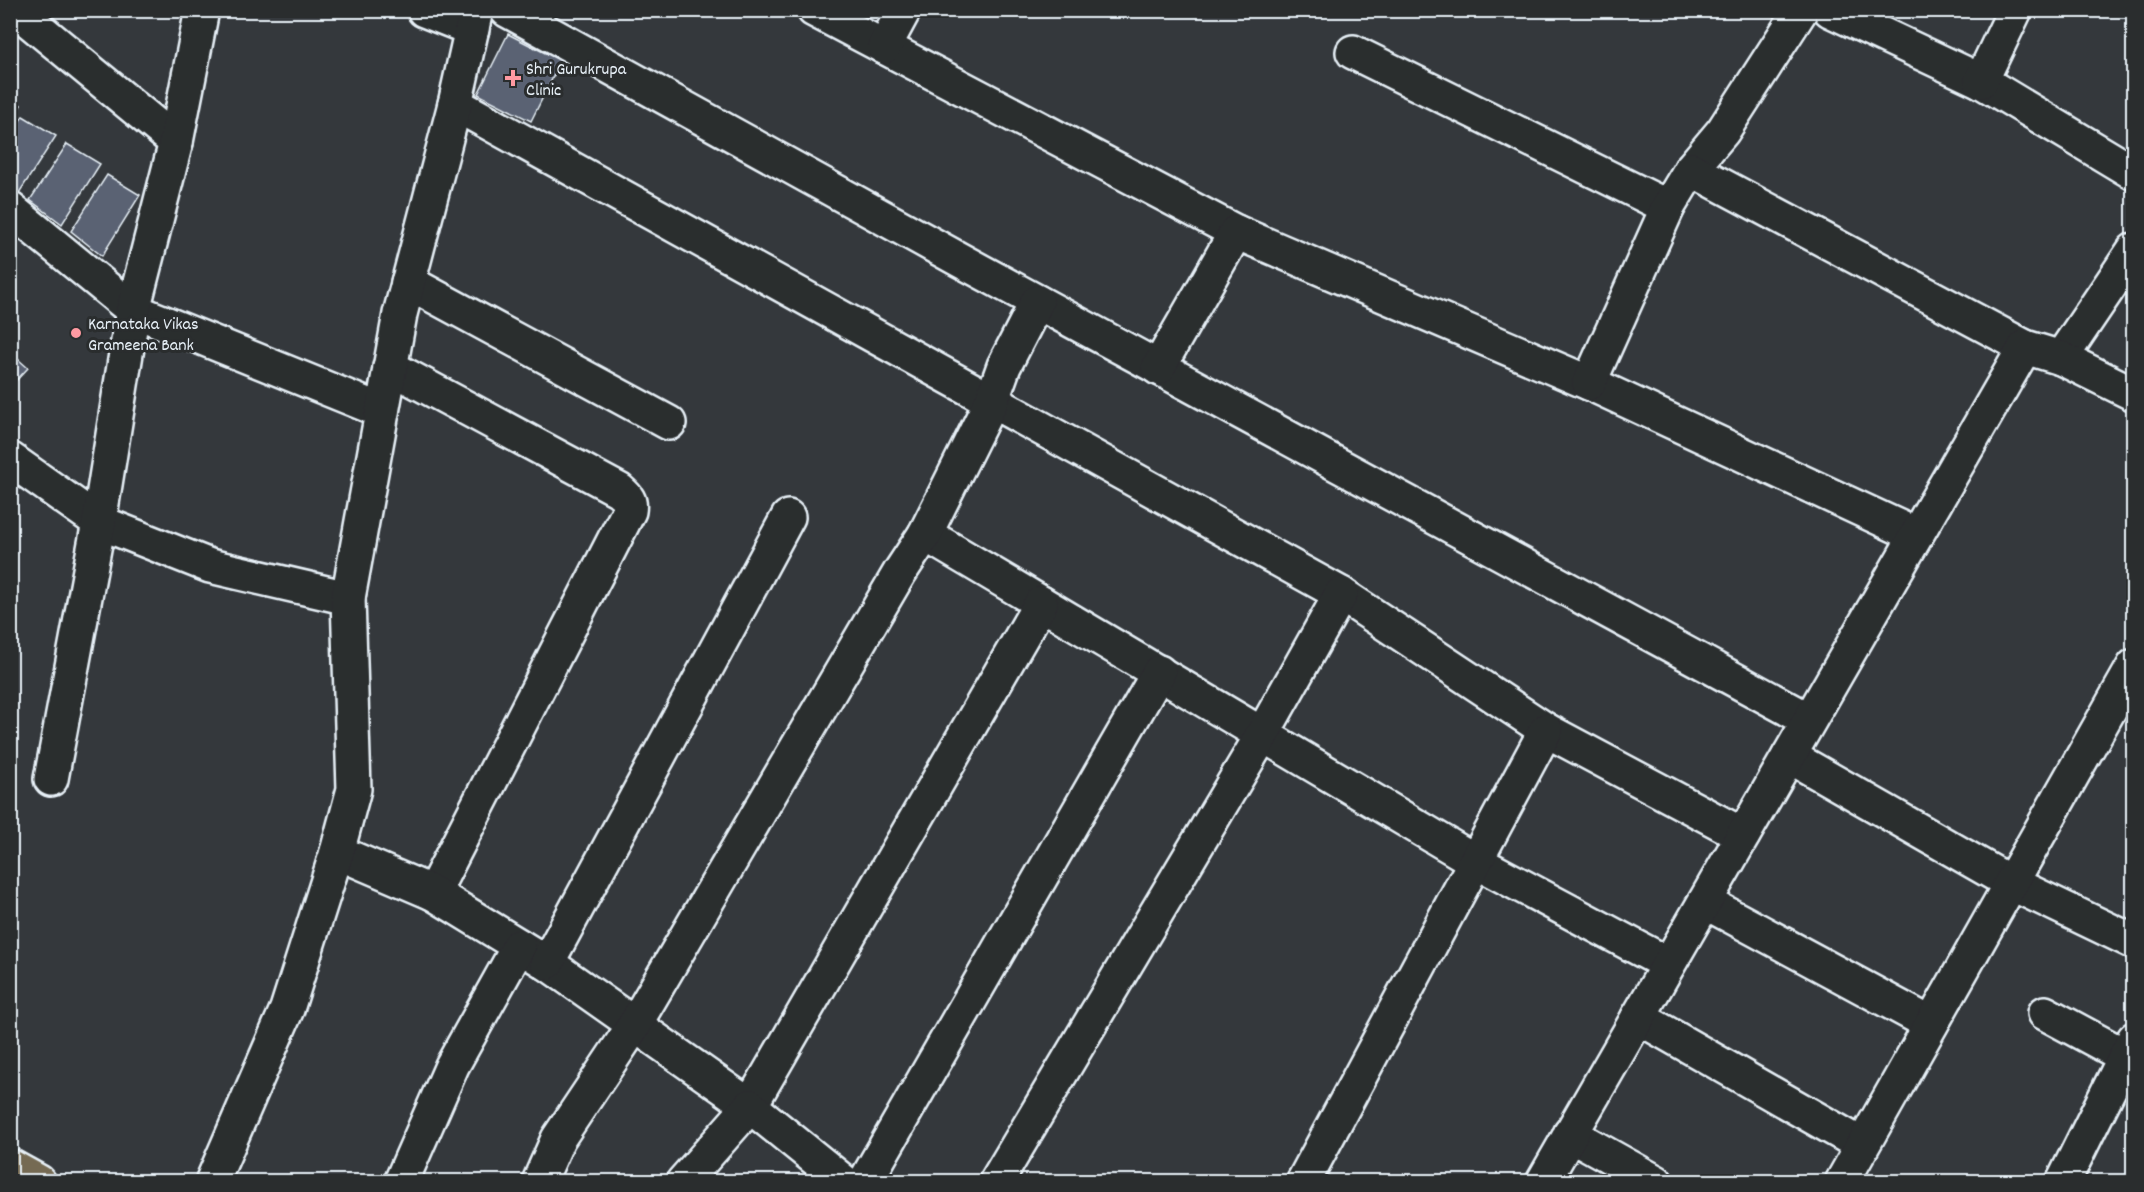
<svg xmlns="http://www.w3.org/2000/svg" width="2144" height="1192" viewBox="0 0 2144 1192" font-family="Dekko,sans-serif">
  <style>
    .building { fill: #5a6273; stroke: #e8f1f8; stroke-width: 1.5 }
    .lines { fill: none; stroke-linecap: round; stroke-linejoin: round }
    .minor-casing { stroke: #e8f1f8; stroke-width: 38 }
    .tertiary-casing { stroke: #e8f1f8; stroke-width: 38 }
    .trunk-casing { stroke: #e8f1f8; stroke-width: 38 }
    .minor { stroke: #2a2d2e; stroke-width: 33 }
    .tertiary { stroke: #2a2d2e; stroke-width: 33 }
    .trunk { stroke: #746b52; stroke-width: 33 }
    .poi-dot { fill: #ff9aa2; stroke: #2a2d2e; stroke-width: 2 }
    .labels { text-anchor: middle; stroke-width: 6; stroke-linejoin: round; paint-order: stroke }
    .poi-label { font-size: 18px; fill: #e8f1f8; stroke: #2a2d2e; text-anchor: start }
  </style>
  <rect width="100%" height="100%" fill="#34383c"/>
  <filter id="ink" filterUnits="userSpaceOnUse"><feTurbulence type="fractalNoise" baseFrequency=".0167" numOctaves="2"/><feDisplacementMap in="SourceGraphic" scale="12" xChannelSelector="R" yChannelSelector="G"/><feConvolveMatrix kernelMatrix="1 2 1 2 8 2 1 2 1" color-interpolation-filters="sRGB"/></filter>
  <g filter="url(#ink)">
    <!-- building -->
    <g class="building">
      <path d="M508,34L561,61L531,121L478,94Z"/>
      <path d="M10,98L21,105L10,122Z"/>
      <path d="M23,116L56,136L17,196L10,191V135Z"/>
      <path d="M67,144L100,164L62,224L30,200Z"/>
      <path d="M107,175L140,195L102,256L71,231Z"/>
      <path d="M10,234L18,241L10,249Z"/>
      <path d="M10,352L28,368L10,387Z"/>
    </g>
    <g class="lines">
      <!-- minor casing -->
      <g class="minor-casing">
        <g id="minor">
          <path d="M16,10L176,142"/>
          <path d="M424,10L472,29"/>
          <path d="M507,10L960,260L1809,720"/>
          <path d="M814,10L1236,232"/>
          <path d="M1830,10L1981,81L2134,173"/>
          <path d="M884,47L904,10"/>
          <path d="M1353,52L1668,207"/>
          <path d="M1981,81L2015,10"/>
          <path d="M455,104L1341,594L1546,730L1743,835"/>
          <path d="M1691,169L1723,131L1801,10"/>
          <path d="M10,209L133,310L382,411"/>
          <path d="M408,282L669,423"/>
          <path d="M2061,358L2134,250"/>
          <path d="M390,367L619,490C627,497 631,500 629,511L433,893"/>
          <path d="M1158,368L1236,232L1589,383L1916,535"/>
          <path d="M1589,383L1668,207L1691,169L2025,347"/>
          <path d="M10,459L99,522L210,566L348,598"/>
          <path d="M925,534L1475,861L1668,964"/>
          <path d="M1789,756L2011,883L2134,942"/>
          <path d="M51,779L99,522L133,310L176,142L202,10"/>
          <path d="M337,852L433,893L547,963L750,1106L1041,603"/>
          <path d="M1705,902L1931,1024"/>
          <path d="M547,963L788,517"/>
          <path d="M2045,1013L2134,1061"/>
          <path d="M1638,1017L1862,1145"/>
          <path d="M1570,1134L1656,1182"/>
          <path d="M401,1182L452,1066L519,946"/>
          <path d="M539,1182L558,1139L635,1024L900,572L925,534L991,402L1004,366L1037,302"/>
          <path d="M683,1182L750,1106L844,1182"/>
          <path d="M865,1182L1159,672"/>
          <path d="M996,1182L1254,749L1341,594"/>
          <path d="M1303,1182L1546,730"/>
          <path d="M1543,1182L2025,347L2061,358L2134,394"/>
          <path d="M1842,1182L2134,666"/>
          <path d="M2063,1182L2134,1039"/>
        </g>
      </g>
      <!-- tertiary casing -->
      <g class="tertiary-casing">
        <path id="tertiary" d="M212,1182L287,1009L337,852L354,789L348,598L400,314L455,104L476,10"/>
      </g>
      <!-- trunk casing -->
      <g class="trunk-casing">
        <path id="trunk" d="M10,1166L39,1182"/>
      </g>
      <!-- minor -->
      <use href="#minor" class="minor"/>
      <!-- tertiary -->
      <use href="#tertiary" class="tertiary"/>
      <!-- trunk -->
      <use href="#trunk" class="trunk"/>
    </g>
  </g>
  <!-- markers -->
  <g class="poi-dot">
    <path d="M510 69h6v6h6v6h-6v6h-6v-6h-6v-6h6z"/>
    <circle cx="76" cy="333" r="6"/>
  </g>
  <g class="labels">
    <!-- poi labels -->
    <g class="poi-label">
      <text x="526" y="74">Shri Gurukrupa<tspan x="526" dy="21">Clinic</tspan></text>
      <text x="88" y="329">Karnataka Vikas<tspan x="88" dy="21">Grameena Bank</tspan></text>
    </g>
  </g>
  <!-- margin -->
  <rect width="2144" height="1192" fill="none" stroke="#2a2d2e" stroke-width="36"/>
  <rect x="18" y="18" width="2108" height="1156" fill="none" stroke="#e8f1f8" stroke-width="2" filter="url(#ink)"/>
</svg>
